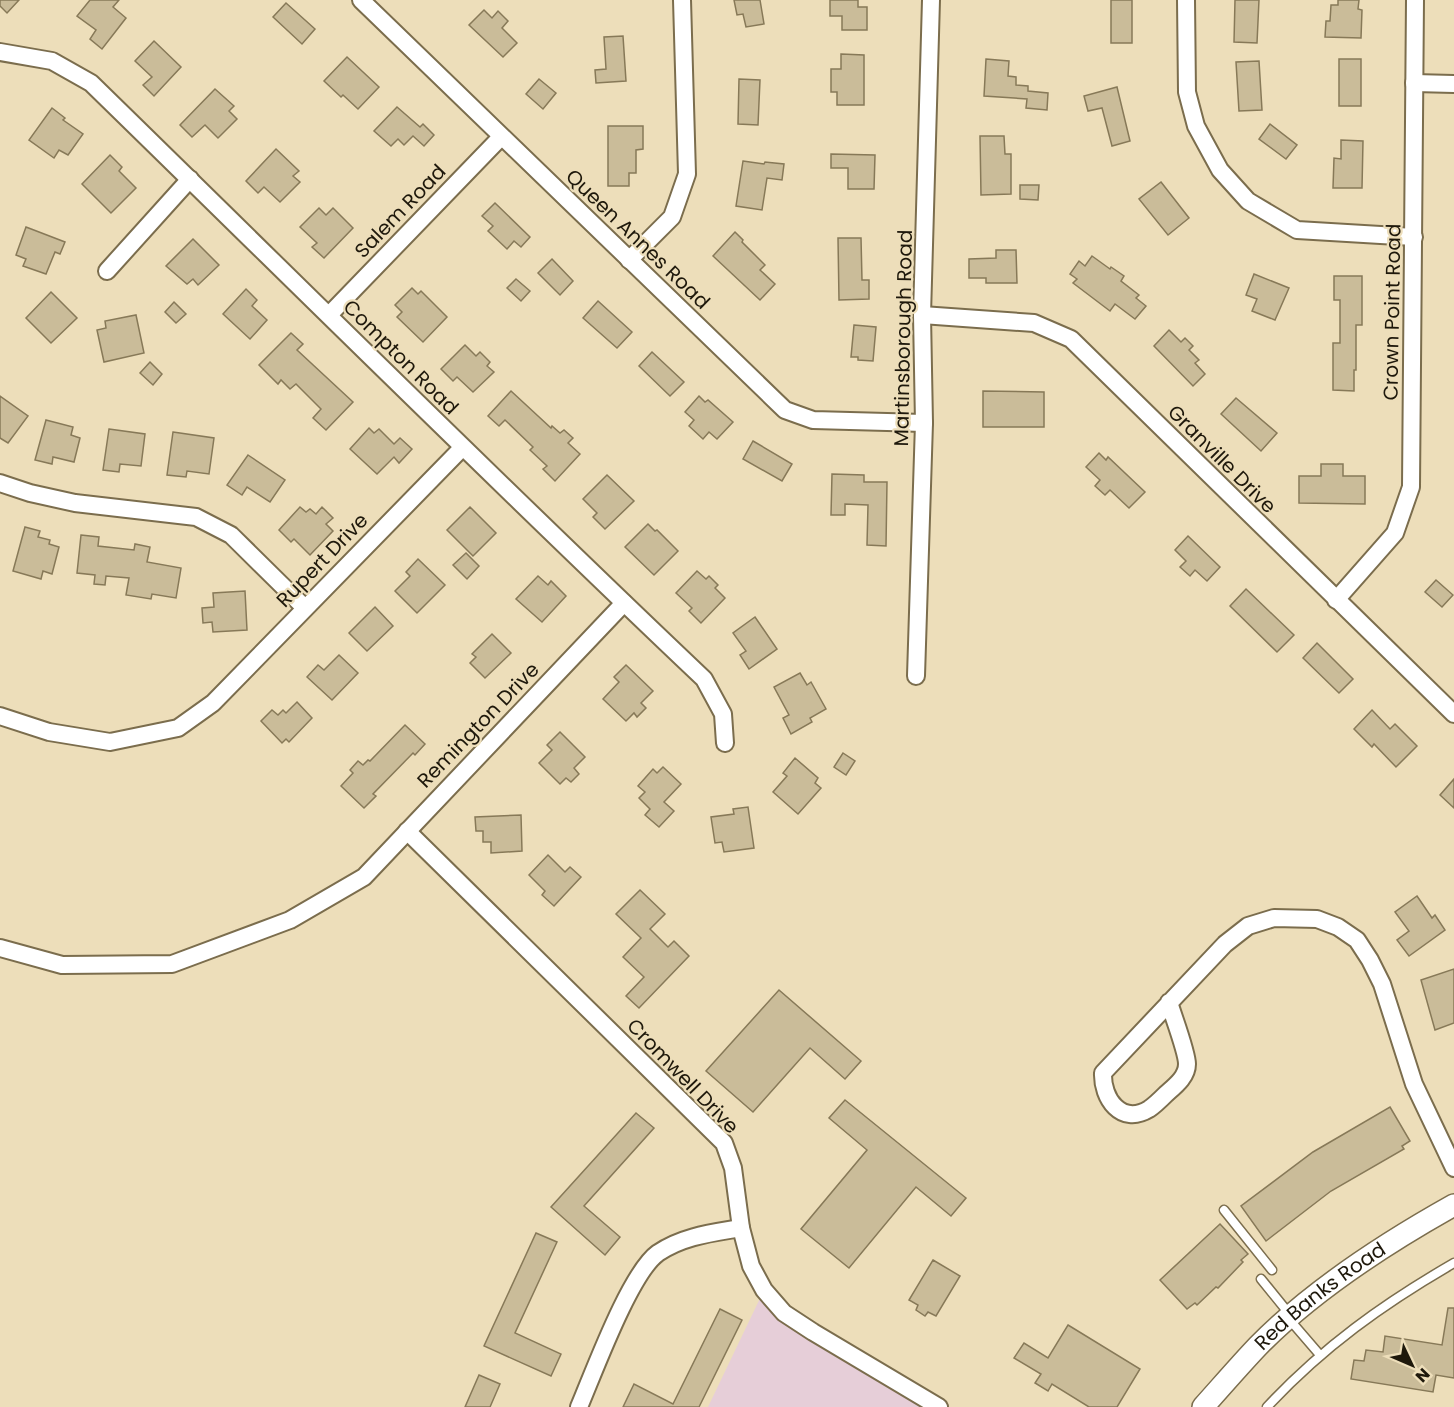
<svg xmlns="http://www.w3.org/2000/svg" width="1454" height="1407" viewBox="0 0 1454 1407" font-family="Poppins,sans-serif">
  <style>
    .commercial { fill: #e6ced8 }
    .building { fill: #cabc99; stroke: #877958; stroke-width: 1.5 }
    .lines { fill: none; stroke-linecap: round; stroke-linejoin: round }
    .service-casing { stroke: #7b6d4d; stroke-width: 11 }
    .minor-casing { stroke: #7b6d4d; stroke-width: 20 }
    .tertiary-casing { stroke: #7b6d4d; stroke-width: 24 }
    .service { stroke: #fff; stroke-width: 8 }
    .minor { stroke: #fff; stroke-width: 16 }
    .tertiary { stroke: #fff; stroke-width: 21 }
    .labels { text-anchor: middle; stroke-width: 4.5; stroke-linejoin: round; paint-order: stroke }
    .street-label { font-size: 20px; fill: #1e180b; stroke: #eddeba }
  </style>
  <rect width="100%" height="100%" fill="#eddeba"/>
  <!-- commercial -->
  <path class="commercial" d="M764,1290L939,1407H708Z"/>
  <!-- building -->
  <g class="building">
    <path d="M0,0H19L7,13L0,6Z"/>
    <path d="M90,0H119L113,7L126,18L102,49L90,39L96,30L77,16Z"/>
    <path d="M734,0H760L764,24L746,27L743,14L737,15Z"/>
    <path d="M830,0H858V7H867V30H842V16H830Z"/>
    <rect x="1111" y="0" width="21" height="43"/>
    <path d="M1235,0H1259L1257,43L1234,42Z"/>
    <path d="M1338,0H1359L1358,9L1362,10L1361,38L1325,37L1326,21H1330L1331,5H1338Z"/>
    <path d="M286,3L315,29L302,44L273,17Z"/>
    <path d="M484,10L492,18L498,11L508,21L502,28L517,43L503,57L469,25Z"/>
    <path d="M623,36L626,81L596,83L595,70L606,69L604,37Z"/>
    <path d="M154,41L181,67L154,96L143,85L152,77L135,61Z"/>
    <path d="M841,54L864,55V105H837V92H831V69H841Z"/>
    <path d="M347,57L379,87L358,109L343,95L341,97L324,81Z"/>
    <path d="M986,59L1009,61L1008,76L1016,77V85L1028,86V91L1048,93L1047,110L1026,108L1027,99L984,96Z"/>
    <rect x="1339" y="59" width="22" height="47"/>
    <path d="M1259,61L1262,110L1239,111L1236,62Z"/>
    <path d="M539,79L556,93L543,109L526,94Z"/>
    <path d="M739,79L760,80L758,125L738,124Z"/>
    <path d="M1117,87L1130,141L1112,146L1102,108L1088,111L1084,96Z"/>
    <path d="M215,89L234,106L229,111L237,119L218,138L205,125L192,137L180,125Z"/>
    <path d="M397,107L420,127L423,124L434,135L424,146L413,136L404,145L398,139L391,146L374,131Z"/>
    <path d="M52,108L65,118L63,120L83,134L68,155L59,150L54,158L29,140Z"/>
    <path d="M1270,124L1297,145L1286,159L1259,139Z"/>
    <path d="M608,126H643V149L636,150V173H629V186H608Z"/>
    <path d="M980,136H1004L1005,154H1011V194L981,195Z"/>
    <path d="M1341,140L1363,141L1362,188H1333L1334,158L1341,159Z"/>
    <path d="M276,149L299,171L293,176L300,182L280,202L264,187L258,193L246,181Z"/>
    <path d="M831,154L875,155L874,189H848V168H831Z"/>
    <path d="M110,155L122,167L119,171L136,188L111,213L82,184Z"/>
    <path d="M743,161L764,164L765,162L784,164L782,180L767,178L762,210L736,206Z"/>
    <path d="M1161,182L1189,218L1168,235L1139,199Z"/>
    <path d="M1020,185H1039L1038,200L1020,199Z"/>
    <path d="M495,203L530,237L521,247L514,241L507,249L488,231L493,226L482,216Z"/>
    <path d="M319,208L326,215L333,208L353,228L324,258L312,247L317,243L300,227Z"/>
    <path d="M26,227L65,242L60,254L55,252L46,274L23,266L26,259L16,255Z"/>
    <path d="M735,232L743,240L742,242L765,265L760,270L775,284L760,300L713,256Z"/>
    <path d="M838,238H861L862,280H869V299L839,300Z"/>
    <path d="M193,239L219,265L198,285L193,279L187,284L166,266Z"/>
    <path d="M996,250H1016L1017,283H986V278H969V259L996,258Z"/>
    <path d="M1092,256L1110,269L1111,267L1124,276L1121,281L1139,295L1136,298L1146,306L1135,319L1115,304L1110,311L1073,283L1077,279L1070,274L1079,261L1085,266Z"/>
    <path d="M552,259L573,281L560,295L538,273Z"/>
    <path d="M1254,274L1289,288L1275,320L1252,311L1257,299L1246,295Z"/>
    <path d="M1334,276H1362V325H1356V370H1354V391L1333,390V343H1340V300H1334Z"/>
    <path d="M516,279L530,291L521,301L507,288Z"/>
    <path d="M412,288L418,294L421,291L447,317L423,342L397,317L402,312L395,305Z"/>
    <path d="M246,289L257,300L252,306L267,320L250,339L223,314Z"/>
    <path d="M51,292L77,318L51,343L26,318Z"/>
    <path d="M598,301L632,332L617,348L583,318Z"/>
    <path d="M174,302L186,314L176,323L165,312Z"/>
    <path d="M136,315L144,353L104,362L97,330L106,328L105,321Z"/>
    <path d="M854,325L876,327L873,361L858,360V357H851Z"/>
    <path d="M1169,330L1181,342L1185,338L1193,346L1189,350L1199,360L1195,363L1205,374L1193,386L1154,346Z"/>
    <path d="M291,333L303,344L297,350L353,402L326,430L313,418L321,409L296,384L290,389L281,380L278,384L259,365Z"/>
    <path d="M465,345L476,356L480,352L490,362L487,366L494,372L473,392L457,377L453,381L441,369Z"/>
    <path d="M652,352L684,382L670,396L639,366Z"/>
    <path d="M150,362L162,374L153,385L140,373Z"/>
    <path d="M511,391L551,428L552,426L560,433L564,430L573,438L568,443L580,454L555,481L543,469L547,466L530,450L533,447L505,420L499,426L488,416Z"/>
    <path d="M983,391L1044,392V427H983Z"/>
    <path d="M0,396L28,416L8,443L0,438Z"/>
    <path d="M699,396L705,402L708,400L733,422L717,439L709,432L703,439L689,426L694,420L685,412Z"/>
    <path d="M1236,398L1277,433L1261,451L1221,414Z"/>
    <path d="M46,420L73,427L71,435L80,438L74,462L53,457L52,464L35,460Z"/>
    <path d="M369,428L374,433L379,429L394,444L400,438L412,449L399,463L394,457L377,474L350,449Z"/>
    <path d="M109,429L145,434L141,466L120,464L119,472L103,470Z"/>
    <path d="M173,432L214,438L209,474L187,471L186,477L167,475Z"/>
    <path d="M753,441L792,464L782,481L743,459Z"/>
    <path d="M1099,453L1106,460L1108,457L1145,492L1129,508L1110,490L1105,495L1095,486L1100,480L1086,467Z"/>
    <path d="M248,455L285,480L270,502L247,487L242,495L227,485Z"/>
    <path d="M1321,464H1343V476H1365V504L1299,503V476H1321Z"/>
    <path d="M832,474L864,475V482H887L886,546L867,545L868,505L845,504V515H831Z"/>
    <path d="M607,475L634,501L605,529L593,517L597,513L583,499Z"/>
    <path d="M300,507L306,512L310,509L316,514L322,507L333,518L326,524L333,531L310,555L294,539L291,542L279,530Z"/>
    <path d="M470,507L496,533L473,556L447,530Z"/>
    <path d="M648,524L655,531L657,530L678,551L654,575L625,547Z"/>
    <path d="M25,527L40,531L38,537L50,540L49,544L59,547L52,574L43,571L41,579L13,571Z"/>
    <path d="M81,535L99,537L98,546L134,550L135,544L150,547L147,562L181,568L176,598L152,594L151,599L126,595L129,578L106,576L105,585L94,584L95,575L77,573Z"/>
    <path d="M1188,536L1220,567L1207,581L1195,570L1190,576L1180,567L1186,561L1175,550Z"/>
    <path d="M466,553L479,566L467,579L453,565Z"/>
    <path d="M418,559L445,585L417,613L395,591L410,576L406,572Z"/>
    <path d="M697,571L706,579L709,576L718,585L715,588L725,598L701,623L689,611L692,608L676,593Z"/>
    <path d="M538,576L548,585L551,581L566,596L542,622L516,599Z"/>
    <path d="M1436,580L1453,595L1442,607L1425,592Z"/>
    <path d="M1246,589L1294,635L1277,652L1230,606Z"/>
    <path d="M245,591L247,630L213,632L212,622L203,623L202,608L214,607L213,593Z"/>
    <path d="M375,607L393,626L367,651L349,633Z"/>
    <path d="M755,617L777,649L749,669L740,655L746,651L733,633Z"/>
    <path d="M492,634L511,653L485,678L470,663L476,657L472,654Z"/>
    <path d="M1317,643L1353,679L1339,693L1303,658Z"/>
    <path d="M339,655L358,673L332,700L307,677L318,665L324,670Z"/>
    <path d="M626,665L653,691L641,703L646,708L637,717L634,713L626,721L603,699L619,682L614,677Z"/>
    <path d="M800,673L807,685L811,682L826,709L810,718L812,722L791,734L783,718L789,715L774,687Z"/>
    <path d="M297,702L312,718L289,742L286,739L282,743L261,721L272,710L278,715L283,710L286,713Z"/>
    <path d="M1372,710L1390,729L1395,724L1417,746L1396,767L1374,744L1372,747L1354,729Z"/>
    <path d="M405,725L425,744L415,755L413,753L373,794L376,796L364,808L341,786L353,773L350,770L358,761L363,765L368,760L370,761Z"/>
    <path d="M560,732L585,757L574,768L579,774L571,782L566,778L560,784L539,763L552,750L547,745Z"/>
    <path d="M843,753L855,761L846,775L834,767Z"/>
    <path d="M795,758L818,778L815,783L821,788L798,814L773,792L787,776L783,773Z"/>
    <path d="M663,767L681,784L664,802L674,811L659,827L645,815L650,809L639,798L645,792L638,786L653,769L657,773Z"/>
    <path d="M1454,779V808L1440,795Z"/>
    <path d="M748,807L754,848L724,852L722,842L715,843L711,817L734,814L733,809Z"/>
    <path d="M521,815L522,851L491,853V842H483V831H476L475,817Z"/>
    <path d="M548,855L565,872L570,867L581,877L554,906L542,895L545,891L529,875Z"/>
    <path d="M640,890L665,914L650,929L668,947L674,941L689,956L639,1008L626,996L644,977L623,957L641,938L616,914Z"/>
    <path d="M1417,896L1432,918L1435,915L1445,930L1409,956L1397,940L1409,931L1395,912Z"/>
    <path d="M1454,969V1023L1435,1030L1421,980Z"/>
    <path d="M779,990L861,1061L845,1079L810,1048L753,1112L706,1071Z"/>
    <path d="M845,1100L966,1198L951,1216L916,1187L849,1268L801,1229L867,1150L829,1118Z"/>
    <path d="M1390,1107L1410,1141L1402,1146L1404,1149L1331,1191L1266,1241L1241,1206L1313,1152Z"/>
    <path d="M636,1113L654,1128L584,1206L620,1237L605,1255L551,1207Z"/>
    <path d="M1220,1224L1248,1254L1241,1260L1243,1262L1218,1288L1216,1287L1197,1305L1195,1303L1187,1309L1160,1280Z"/>
    <path d="M536,1233L557,1242L515,1333L561,1354L551,1376L484,1346Z"/>
    <path d="M933,1260L960,1276L936,1316L928,1312L925,1316L916,1310L918,1305L909,1300Z"/>
    <path d="M1448,1308H1454V1378L1436,1375L1433,1392L1351,1379L1354,1360L1364,1361L1366,1350L1383,1352L1385,1336L1442,1345Z"/>
    <path d="M720,1309L742,1320L699,1407H623L634,1384L673,1404Z"/>
    <path d="M1068,1325L1140,1369L1117,1407H1089L1052,1384L1048,1391L1035,1383L1041,1374L1014,1358L1024,1343L1048,1358Z"/>
    <path d="M479,1375L500,1384L490,1407H465Z"/>
  </g>
  <g class="lines">
    <!-- service casing -->
    <g class="service-casing">
      <g id="service">
        <path d="M1224,1210L1272,1270"/>
        <path d="M1261,1279L1291,1316"/>
        <path d="M1289,1319L1320,1355"/>
        <path d="M1267,1407C1323,1347 1383,1304 1454,1263"/>
      </g>
    </g>
    <!-- minor casing -->
    <g class="minor-casing">
      <g id="minor">
        <path d="M361,0L785,410L813,420L924,423"/>
        <path d="M1186,0L1187,92L1196,126L1220,170L1248,201L1297,230L1414,237"/>
        <path d="M0,52L52,61L91,83C295,282 497,483 704,679L723,714L725,743"/>
        <path d="M1414,83L1454,84"/>
        <path d="M629,260L672,217L687,174L682,0"/>
        <path d="M107,271L190,179"/>
        <path d="M329,315L501,137"/>
        <path d="M922,315L1034,323L1071,339L1454,714"/>
        <path d="M0,483L30,493L75,503L196,517L231,535L305,608"/>
        <path d="M1336,600L1395,533L1411,487L1415,0"/>
        <path d="M916,676L924,423L922,315L931,0"/>
        <path d="M0,716L49,732L110,742L178,728L213,703L462,448"/>
        <path d="M407,831L724,1143L733,1168L741,1228L751,1266L764,1290L784,1313L813,1332L939,1407"/>
        <path d="M0,948L62,965L172,964L290,920L364,877L624,603"/>
        <path d="M1169,1002C1173,1016 1187,1052 1187,1064C1187,1077 1175,1086 1166,1094C1161,1099 1155,1105 1149,1109C1121,1126 1102,1098 1103,1073L1225,944L1248,926L1274,918L1317,919L1338,927L1357,940L1370,960L1382,984L1414,1084L1454,1168"/>
        <path d="M579,1407C594,1372 630,1273 658,1253C683,1236 712,1233 741,1228"/>
      </g>
    </g>
    <!-- tertiary casing -->
    <g class="tertiary-casing">
      <g id="tertiary">
        <path id="s1" d="M1203,1407C1221,1387 1239,1366 1258,1346C1313,1290 1386,1243 1454,1205"/>
      </g>
    </g>
    <!-- service -->
    <use href="#service" class="service"/>
    <!-- minor -->
    <use href="#minor" class="minor"/>
    <!-- tertiary -->
    <use href="#tertiary" class="tertiary"/>
  </g>
  <g class="labels">
    <!-- street labels -->
    <g class="street-label">
      <text transform="translate(400 211) rotate(-46)" y="7">Salem Road</text>
      <text transform="translate(638 239) rotate(44)" y="7">Queen Annes Road</text>
      <text transform="translate(1392 312) rotate(-89)" y="7">Crown Point Road</text>
      <text transform="translate(903 338) rotate(-89)" y="7">Martinsborough Road</text>
      <text transform="translate(401 357) rotate(45)" y="7">Compton Road</text>
      <text transform="translate(1222 459) rotate(45)" y="7">Granville Drive</text>
      <text transform="translate(322 560) rotate(-46)" y="7">Rupert Drive</text>
      <text transform="translate(478 725) rotate(-46)" y="7">Remington Drive</text>
      <text transform="translate(683 1076) rotate(46)" y="7">Cromwell Drive</text>
      <text dy="7" stroke="none"><textPath href="#s1" startOffset="162">Red Banks Road</textPath></text>
    </g>
  </g>
  <!-- north arrow -->
  <g transform="translate(1412 1365) rotate(134)" stroke="#eddeba" stroke-width="4.5" paint-order="stroke">
  <path d="M0-4.5L10 22L0 15L-10 22Z" fill="#1e180b"/>
  <text y="-9" font-size="16" font-weight="bold" text-anchor="middle" fill="#1e180b">N</text>
  </g>
</svg>
